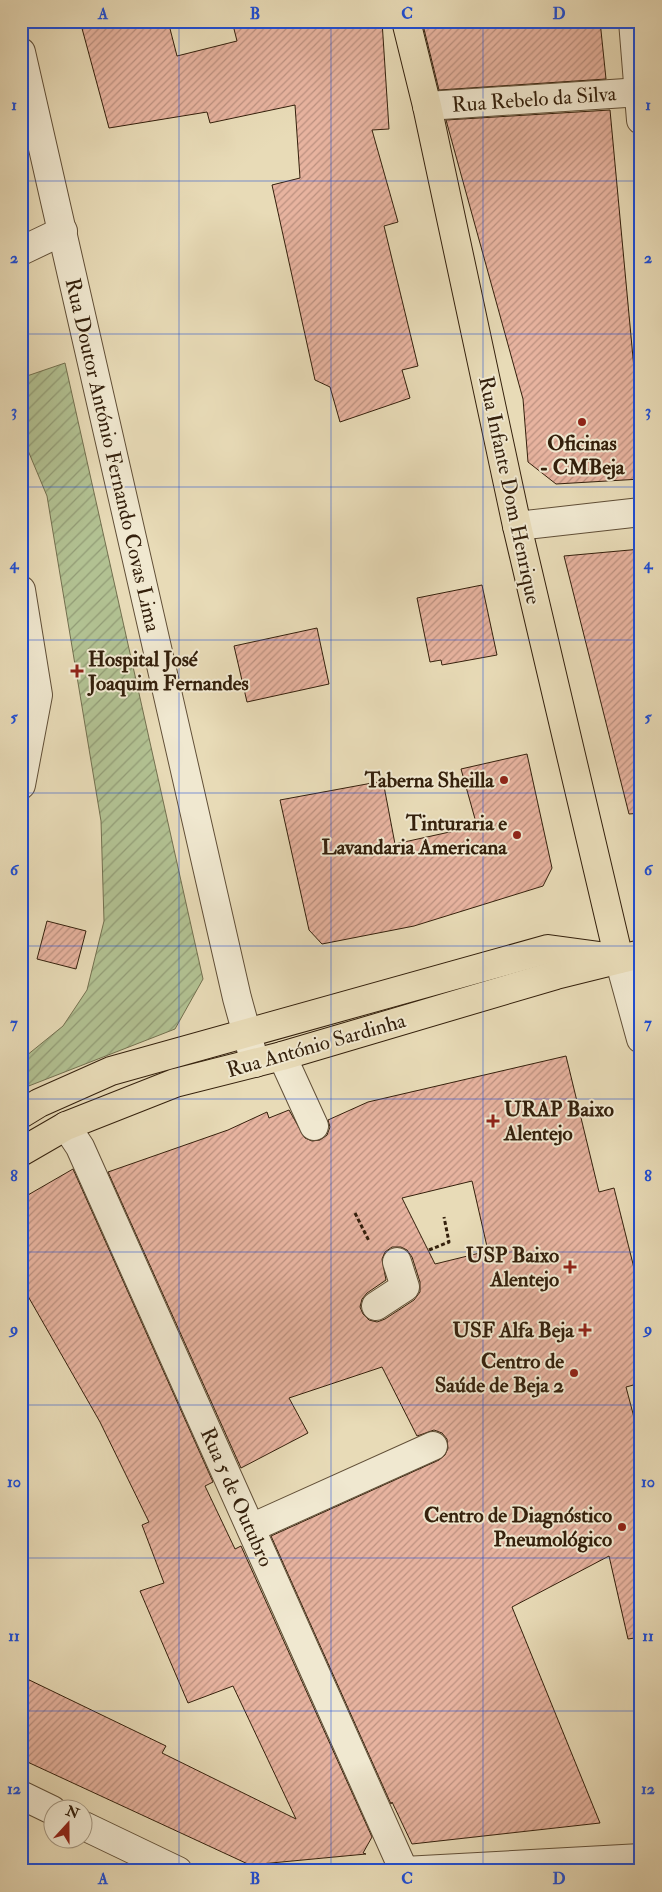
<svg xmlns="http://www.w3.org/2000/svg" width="662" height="1892" viewBox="0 0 662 1892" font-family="'IM FELL Double Pica',serif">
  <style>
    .garden { fill: url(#garden-furrows); stroke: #73704f }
    .building { fill: url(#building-hatch); stroke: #34200c; fill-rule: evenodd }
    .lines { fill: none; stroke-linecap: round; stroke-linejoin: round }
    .minor-casing { stroke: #614f37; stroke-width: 30 }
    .major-casing { stroke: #34200c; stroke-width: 30 }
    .path { stroke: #34200c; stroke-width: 3; stroke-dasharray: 4 2.5; stroke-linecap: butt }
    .minor { stroke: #f0e8d0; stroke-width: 28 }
    .major { stroke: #e8dbb7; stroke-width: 28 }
    .grid { fill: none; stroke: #1d4ed8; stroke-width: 1; stroke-opacity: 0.55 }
    .poi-dot { fill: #8f2418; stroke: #f0e8d0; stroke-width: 2 }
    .labels { text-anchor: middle; stroke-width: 4; stroke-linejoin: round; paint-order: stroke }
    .street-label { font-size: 21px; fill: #34200c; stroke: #f0e8d0 }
    .poi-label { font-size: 21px; font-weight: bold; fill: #34200c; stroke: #f0e8d0; text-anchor: end }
    .neatline { fill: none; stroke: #1d4ed8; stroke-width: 2 }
    .grid-label { font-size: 16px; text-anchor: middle; font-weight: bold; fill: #1d4ed8 }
  </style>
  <defs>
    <pattern id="garden-furrows" width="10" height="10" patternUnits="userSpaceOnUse" patternTransform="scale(1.25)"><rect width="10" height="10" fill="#b2c192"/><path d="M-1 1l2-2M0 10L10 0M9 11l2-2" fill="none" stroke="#929c76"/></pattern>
    <pattern id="building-hatch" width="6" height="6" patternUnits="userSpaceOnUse" patternTransform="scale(1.25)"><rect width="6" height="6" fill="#e7b39f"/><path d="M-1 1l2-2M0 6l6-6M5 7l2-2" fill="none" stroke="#bc9180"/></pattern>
  </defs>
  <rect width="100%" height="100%" fill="#e8dbb7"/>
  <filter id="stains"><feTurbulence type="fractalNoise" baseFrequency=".004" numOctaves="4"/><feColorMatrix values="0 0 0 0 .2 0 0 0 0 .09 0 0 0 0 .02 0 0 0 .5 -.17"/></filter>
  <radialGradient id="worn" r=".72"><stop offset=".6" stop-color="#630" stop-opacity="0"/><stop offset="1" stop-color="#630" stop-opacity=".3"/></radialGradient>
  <!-- garden -->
  <path class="garden" d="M65,363L203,979L175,1029L21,1089V1060L63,1026L87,990L104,921L101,821L47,496L24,441L21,448V378Z"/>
  <!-- building -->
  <g class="building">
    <path d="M80,21H168L177,56L237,41L232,21H382L389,129L372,130L398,222L384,226L418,366L402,370L410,398L340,422L330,387L315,380L272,185L300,178L295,105L210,123L207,112L109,128Z"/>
    <path d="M422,21H600L606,79L439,90Z"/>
    <path d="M610,110L641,444V479L556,484L528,462L523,399L446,120Z"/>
    <path d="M641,549V813L629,814L564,556Z"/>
    <path d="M482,585L497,655L442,665L441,660L430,662L417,598Z"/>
    <path d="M317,628L329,684L247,702L234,646Z"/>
    <path d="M527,754L552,868L543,886L414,926L322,944L309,930L280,800L383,781L395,844L477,826L461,769Z"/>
    <path d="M47,921L86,931L76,969L37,959Z"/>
    <path d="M566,1056L599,1192L614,1188L641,1296V1383L626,1387L641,1444V1637L628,1639L609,1556L512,1607L600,1823L412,1844L392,1802L391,1804L271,1536L439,1460L445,1455L448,1448L447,1439L442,1433L434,1430L417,1436L382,1367L289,1398L308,1433L241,1468L108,1172L228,1130L267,1112L269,1118L289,1110L305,1138L312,1141L320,1140L327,1135L330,1127L328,1120L368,1102ZM472,1181L488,1251L435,1264L402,1198ZM392,1247H401L407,1250L412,1257L420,1282V1292L414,1300L385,1319L377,1322L369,1320L363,1314L360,1307L362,1299L367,1293L386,1280L382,1259L385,1252Z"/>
    <path d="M73,1169L213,1482L205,1486L235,1549L241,1546L372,1837L363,1853L366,1854L250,1865L21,1759V1676L166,1746L162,1753L296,1819L233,1686L188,1703L140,1591L164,1583L142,1525L149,1522L100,1422L21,1284V1199Z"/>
  </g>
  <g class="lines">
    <!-- minor casing -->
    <g class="minor-casing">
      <g id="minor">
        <path d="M633,21L641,120"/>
        <path d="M21,52L237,998L255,1063"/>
        <path d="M427,106L641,92"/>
        <path d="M21,251L63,231"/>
        <path d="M517,526L641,512"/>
        <path d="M21,590L38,695L21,785"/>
        <path d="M619,959L641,1039"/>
        <path d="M282,1056L314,1126"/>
        <path d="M66,1126L80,1147L404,1871"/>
        <path d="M376,1306L405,1287L397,1262"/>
        <path d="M251,1528L433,1446"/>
        <path d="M21,1795L52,1810"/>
        <path d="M82,1825L178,1871"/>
        <path d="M404,1871L641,1858"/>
      </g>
    </g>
    <!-- major casing -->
    <g class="major-casing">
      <g id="major">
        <path d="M406,21L427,106L517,526L619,959"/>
        <path d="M21,1114L39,1103L111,1071L548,949L607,957"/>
        <path d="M21,1152L66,1126L175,1083L282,1056L556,975L641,954"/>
      </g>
    </g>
    <!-- path -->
    <g class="path">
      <path d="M355,1213L369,1241"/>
      <path d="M429,1250L449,1242L444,1217"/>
    </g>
    <!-- minor -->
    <use href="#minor" class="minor"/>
    <!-- major -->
    <use href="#major" class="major"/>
  </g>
  <!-- grid -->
  <path class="grid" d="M179,21V1871M331,21V1871M483,21V1871M21,181H641M21,334H641M21,487H641M21,640H641M21,793H641M21,946H641M21,1099H641M21,1252H641M21,1405H641M21,1558H641M21,1711H641"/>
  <!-- markers -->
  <g class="poi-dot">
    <circle cx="582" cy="422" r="5"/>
    <path d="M74.5 663.5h5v5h5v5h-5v5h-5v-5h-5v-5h5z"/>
    <circle cx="504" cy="780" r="5"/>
    <circle cx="517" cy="835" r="5"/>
    <path d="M490.5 1113.5h5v5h5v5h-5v5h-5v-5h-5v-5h5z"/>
    <path d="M567.5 1259.5h5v5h5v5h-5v5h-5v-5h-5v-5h5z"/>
    <path d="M582.5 1322.5h5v5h5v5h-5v5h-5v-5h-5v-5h5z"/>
    <circle cx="574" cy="1373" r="5"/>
    <circle cx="622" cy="1527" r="5"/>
  </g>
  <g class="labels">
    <!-- street labels -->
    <g class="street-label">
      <text transform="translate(534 99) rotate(-4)" y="7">Rua Rebelo da Silva</text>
      <text transform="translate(113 455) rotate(77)" y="7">Rua Doutor António Fernando Covas Lima</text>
      <text transform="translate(510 490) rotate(78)" y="7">Rua Infante Dom Henrique</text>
      <text transform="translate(316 1045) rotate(-16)" y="7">Rua António Sardinha</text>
      <text transform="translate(237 1497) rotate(66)" y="7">Rua 5 de Outubro</text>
    </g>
    <!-- poi labels -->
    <g class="poi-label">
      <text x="582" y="450" text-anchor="middle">Oficinas<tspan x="582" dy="24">- CMBeja</tspan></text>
      <text x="88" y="666" text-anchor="start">Hospital José<tspan x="88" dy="24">Joaquim Fernandes</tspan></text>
      <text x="494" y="787">Taberna Sheilla</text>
      <text x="507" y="830">Tinturaria e<tspan x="507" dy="24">Lavandaria Americana</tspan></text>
      <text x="504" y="1116" text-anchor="start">URAP Baixo<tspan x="504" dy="24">Alentejo</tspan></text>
      <text x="559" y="1262">USP Baixo<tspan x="559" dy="24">Alentejo</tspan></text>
      <text x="574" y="1337">USF Alfa Beja</text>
      <text x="564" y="1368">Centro de<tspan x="564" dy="24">Saúde de Beja 2</tspan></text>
      <text x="612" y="1522">Centro de Diagnóstico<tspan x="612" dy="24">Pneumológico</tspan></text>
    </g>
  </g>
  <!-- margin -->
  <rect width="662" height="1892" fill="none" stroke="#e8dbb7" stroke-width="55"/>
  <!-- north arrow -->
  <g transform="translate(68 1824) rotate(21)"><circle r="24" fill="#f0e8d0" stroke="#a59882"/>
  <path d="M0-4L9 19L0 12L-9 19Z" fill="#8f2418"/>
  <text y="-8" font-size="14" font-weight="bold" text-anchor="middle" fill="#34200c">N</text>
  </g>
  <rect x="28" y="28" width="606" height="1836" class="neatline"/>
  <g class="grid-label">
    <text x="103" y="19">A</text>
    <text x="255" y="19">B</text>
    <text x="407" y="19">C</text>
    <text x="559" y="19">D</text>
    <text x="14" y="110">1</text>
    <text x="648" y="110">1</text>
    <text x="14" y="263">2</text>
    <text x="648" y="263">2</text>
    <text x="14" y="416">3</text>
    <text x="648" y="416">3</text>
    <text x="14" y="569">4</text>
    <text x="648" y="569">4</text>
    <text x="14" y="722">5</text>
    <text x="648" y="722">5</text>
    <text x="14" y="875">6</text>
    <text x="648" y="875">6</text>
    <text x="14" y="1028">7</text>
    <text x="648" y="1028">7</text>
    <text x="14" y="1181">8</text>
    <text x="648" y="1181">8</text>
    <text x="14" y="1334">9</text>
    <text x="648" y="1334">9</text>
    <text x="14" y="1487">10</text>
    <text x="648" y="1487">10</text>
    <text x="14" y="1641">11</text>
    <text x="648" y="1641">11</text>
    <text x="14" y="1794">12</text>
    <text x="648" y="1794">12</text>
    <text x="103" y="1884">A</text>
    <text x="255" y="1884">B</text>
    <text x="407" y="1884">C</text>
    <text x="559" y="1884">D</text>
  </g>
  <rect width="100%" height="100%" filter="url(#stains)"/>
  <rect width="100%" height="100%" fill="url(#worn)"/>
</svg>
